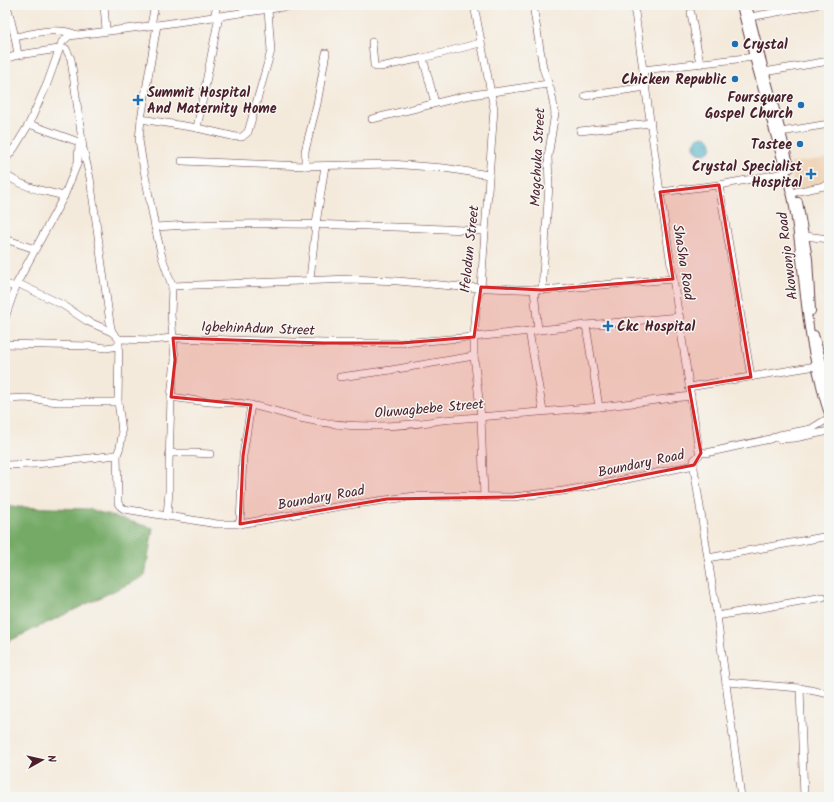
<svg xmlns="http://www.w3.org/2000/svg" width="834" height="802" viewBox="0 0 834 802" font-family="Kalam,sans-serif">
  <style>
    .built { fill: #efd6bb }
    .forest { fill: #74aa66; stroke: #5f6448 }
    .water { fill: #44acc4; stroke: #476678 }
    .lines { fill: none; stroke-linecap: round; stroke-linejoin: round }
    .minor-casing { stroke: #643d45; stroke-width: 8 }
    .major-casing { stroke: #643d45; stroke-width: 10 }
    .minor { stroke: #fff; stroke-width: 7 }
    .major { stroke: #fff; stroke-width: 8 }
    .marked { fill: #d62828; fill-opacity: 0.2; stroke: #d62828; stroke-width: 3; stroke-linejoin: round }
    .poi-dot { fill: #1f6fb2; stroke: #f6f6f2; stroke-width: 1.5 }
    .labels { text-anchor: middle; stroke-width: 3; stroke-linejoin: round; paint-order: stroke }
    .poi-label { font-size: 14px; font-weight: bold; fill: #4a1f2b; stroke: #f6f6f2; text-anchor: end }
    .street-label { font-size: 14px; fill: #4a1f2b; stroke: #f6f6f2 }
  </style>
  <rect width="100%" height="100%" fill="#f6f6f2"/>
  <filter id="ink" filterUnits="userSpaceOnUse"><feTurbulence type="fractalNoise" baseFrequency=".025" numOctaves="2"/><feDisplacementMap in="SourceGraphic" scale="8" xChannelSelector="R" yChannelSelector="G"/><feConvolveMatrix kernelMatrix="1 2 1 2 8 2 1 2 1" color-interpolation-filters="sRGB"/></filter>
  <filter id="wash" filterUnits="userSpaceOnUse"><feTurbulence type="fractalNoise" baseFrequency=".012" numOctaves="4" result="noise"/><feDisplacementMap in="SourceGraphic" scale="16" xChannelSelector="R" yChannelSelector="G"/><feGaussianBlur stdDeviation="0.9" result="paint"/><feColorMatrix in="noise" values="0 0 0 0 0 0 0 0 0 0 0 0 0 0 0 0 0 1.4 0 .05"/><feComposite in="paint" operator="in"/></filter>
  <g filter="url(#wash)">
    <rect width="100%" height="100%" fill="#f4eadb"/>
    <!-- built -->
    <path class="built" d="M828,158L829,183L795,190L790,163Z"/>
    <!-- forest -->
    <path class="forest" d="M5,505L14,507L88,509L153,528L145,576L5,643Z"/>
    <!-- water -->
    <circle class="water" cx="703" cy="145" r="9"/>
  </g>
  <g filter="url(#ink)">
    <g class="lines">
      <!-- minor casing -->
      <g class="minor-casing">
        <g id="minor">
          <path d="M7,5L15,37L18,55"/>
          <path d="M104,5L106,30"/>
          <path d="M474,5L494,109L481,287L477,298L474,337V356L481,417L484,497"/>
          <path d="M533,5L543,68L551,91L555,113L548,157L549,185L542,290"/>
          <path d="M634,5L660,192L699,451L706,453L770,439L779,435L811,429L829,418"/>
          <path d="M691,13L700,64"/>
          <path d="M214,17L217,5"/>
          <path d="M750,17L816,5"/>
          <path d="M151,25L155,5"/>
          <path d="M157,25L141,119L139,140L143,165L155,227L162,257L172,286L171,315L175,360L171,397L169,464V491L167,516"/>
          <path d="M15,37C35,33 55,27 75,34"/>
          <path d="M372,42L374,65L376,67H380L423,58L480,43"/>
          <path d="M66,49L71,59L83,148L90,178L110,323L112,332L119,339L152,340L173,338L324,343H402L474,337L586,325L680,317"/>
          <path d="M423,58L435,103"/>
          <path d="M5,59L18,55L59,49"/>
          <path d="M643,70L754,57"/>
          <path d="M764,72L829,61"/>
          <path d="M585,96L646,87"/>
          <path d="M141,119L197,128L236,137H242L248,132L271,51L268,9"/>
          <path d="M372,119L465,96L548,84"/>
          <path d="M29,124L79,142L82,146"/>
          <path d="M197,128L219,16"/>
          <path d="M580,131L651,123"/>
          <path d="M781,132L829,124"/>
          <path d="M5,160L15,147L29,124L47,84L62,42L69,36L157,25L297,5"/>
          <path d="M182,161L305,166L391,164L444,168L489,175"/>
          <path d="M305,166V151L317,104L326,53"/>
          <path d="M5,174C21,187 44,191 64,196"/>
          <path d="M719,185L751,377"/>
          <path d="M660,192L719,185L785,173"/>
          <path d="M795,192L829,185"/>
          <path d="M155,227C265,220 376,226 485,231"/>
          <path d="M805,236L829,239"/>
          <path d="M5,239L35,249"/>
          <path d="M310,279L316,224L325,166"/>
          <path d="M17,283L63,305L87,321L112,332"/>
          <path d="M5,284L16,287"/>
          <path d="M172,286L350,279L398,281L462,287L542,290L673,279"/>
          <path d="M534,290L538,330"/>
          <path d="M5,318L17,283L64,196L78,162L79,143"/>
          <path d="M586,325L599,407"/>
          <path d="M529,331L543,411"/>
          <path d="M119,339L118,402L121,423L122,435L120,447L117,455L118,493V503L120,506L124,509L217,524H240L341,506L415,496L513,497L563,491L603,484L694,465"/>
          <path d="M5,344L90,346L106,348L119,346"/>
          <path d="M340,377L391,370L474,356"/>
          <path d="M689,387L816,366"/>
          <path d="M171,397C184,399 197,401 210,402C224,403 237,402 250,405C267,408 283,414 300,418C347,429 395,428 442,420L599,407L691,396"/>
          <path d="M5,399L26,398L58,402H118"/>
          <path d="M780,439L795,438L829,431"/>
          <path d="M169,453H194L210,454"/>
          <path d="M701,453L694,460V468L717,616L741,797"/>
          <path d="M5,465L36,464L117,455"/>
          <path d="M240,524L243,456L251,405"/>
          <path d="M708,558L829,536"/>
          <path d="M717,616L823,597"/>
          <path d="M727,682L800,688L829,694"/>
          <path d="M800,688L804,797"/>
        </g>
      </g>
      <!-- major casing -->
      <g class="major-casing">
        <g id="major">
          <path d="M741,5L754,57L792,196C804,256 803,318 819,377C822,389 824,401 829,413"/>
          <path d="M747,5L758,48L781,132L790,168"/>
          <path d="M798,202L808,259L811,311"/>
          <path d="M814,335L829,386"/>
        </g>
      </g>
      <!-- minor -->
      <use href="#minor" class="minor"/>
      <!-- major -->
      <use href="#major" class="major"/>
    </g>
  </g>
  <!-- marked area -->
  <path class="marked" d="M719,185L751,377L689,387L701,453L694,465L563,491L513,497L387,499L240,524L243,456L251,405L171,397L175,360L173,338L324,343H402L474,337L481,287L542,290L673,279L660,192Z"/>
  <!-- markers -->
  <g class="poi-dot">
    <circle cx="735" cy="44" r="4"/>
    <circle cx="735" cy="79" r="4"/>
    <path d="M136 94h4v4h4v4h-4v4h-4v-4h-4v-4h4z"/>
    <circle cx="801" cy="105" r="4"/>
    <circle cx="800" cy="144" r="4"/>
    <path d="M809 168h4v4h4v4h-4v4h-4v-4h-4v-4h4z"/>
    <path d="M606 320h4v4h4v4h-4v4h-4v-4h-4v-4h4z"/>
  </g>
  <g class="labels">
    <!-- poi labels -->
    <g class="poi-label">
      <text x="743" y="49" text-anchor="start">Crystal</text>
      <text x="727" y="84">Chicken Republic</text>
      <text x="147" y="97" text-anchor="start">Summit Hospital<tspan x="147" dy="16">And Maternity Home</tspan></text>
      <text x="793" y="102">Foursquare<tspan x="793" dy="16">Gospel Church</tspan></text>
      <text x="792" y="149">Tastee</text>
      <text x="802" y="171">Crystal Specialist<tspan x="802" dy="16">Hospital</tspan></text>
      <text x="617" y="331" text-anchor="start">Ckc Hospital</text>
    </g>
    <!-- street labels -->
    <g class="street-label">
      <text transform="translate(537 157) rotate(-87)" y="5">Magchuka Street</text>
      <text transform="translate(469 249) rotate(-84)" y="5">Ifelodun Street</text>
      <text transform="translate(787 256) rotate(-97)" y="5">Akowonjo Road</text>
      <text transform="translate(684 262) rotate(81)" y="5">ShaSha Road</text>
      <text transform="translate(258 328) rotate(2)" y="5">IgbehinAdun Street</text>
      <text transform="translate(429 408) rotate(-5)" y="5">Oluwagbebe Street</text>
      <text transform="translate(641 463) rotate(-12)" y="5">Boundary Road</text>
      <text transform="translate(321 497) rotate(-10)" y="5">Boundary Road</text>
    </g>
  </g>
  <!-- margin -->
  <rect width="834" height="802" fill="none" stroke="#f6f6f2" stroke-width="20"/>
  <!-- north arrow -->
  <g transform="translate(42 760) rotate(82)" stroke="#f6f6f2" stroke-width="3" paint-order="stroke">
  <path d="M0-3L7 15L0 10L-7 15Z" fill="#4a1f2b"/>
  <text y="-6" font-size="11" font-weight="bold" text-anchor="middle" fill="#4a1f2b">N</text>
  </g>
</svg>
